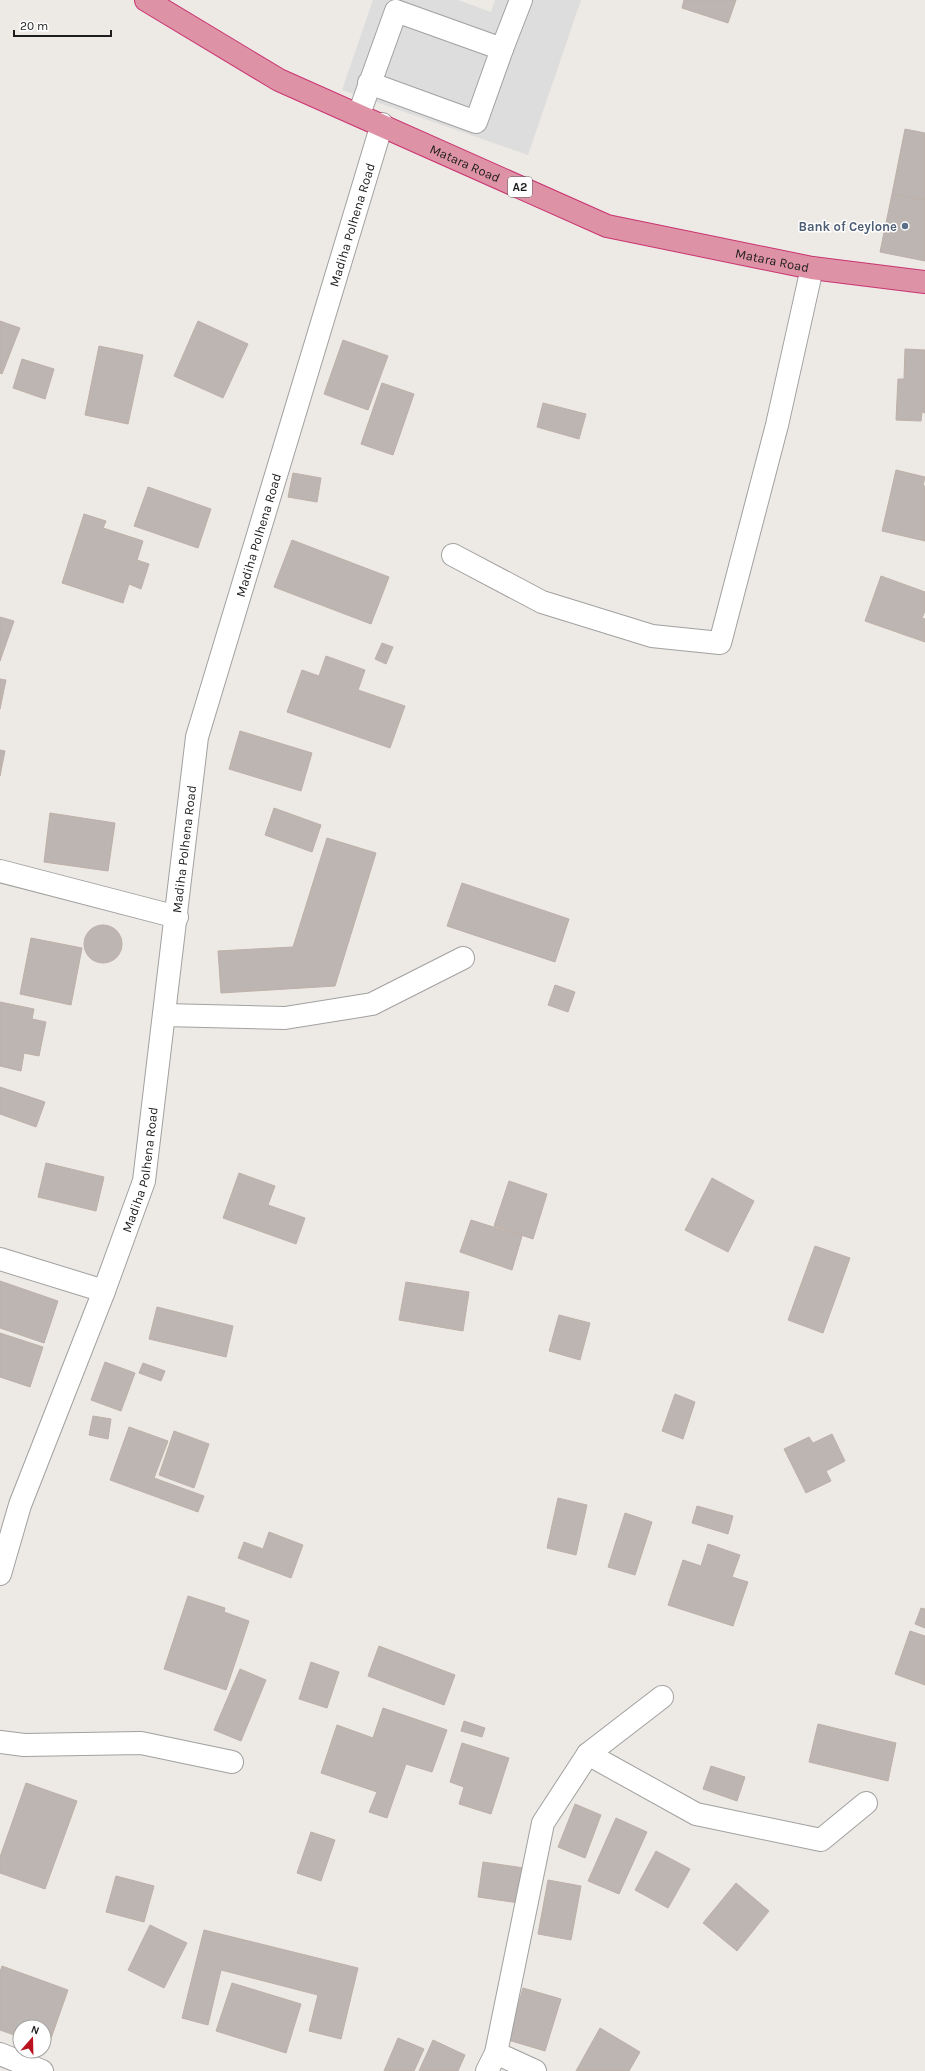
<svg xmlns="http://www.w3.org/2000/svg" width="925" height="2071" viewBox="0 0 925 2071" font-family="Karla,sans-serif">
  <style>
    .parking { fill: #ddd }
    .building { fill: #bdb5b1; stroke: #beb0a7 }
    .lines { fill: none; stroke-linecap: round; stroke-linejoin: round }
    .minor-casing { stroke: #a1a1a1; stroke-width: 24 }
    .highway-casing { stroke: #c93371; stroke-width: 24 }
    .minor { stroke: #fff; stroke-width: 22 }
    .highway { stroke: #de92a6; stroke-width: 22 }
    .service-dot { fill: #5c6f8a; stroke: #fff; stroke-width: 1.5 }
    .labels { text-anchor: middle; stroke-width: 3; stroke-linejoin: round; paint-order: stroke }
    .shield { fill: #fff; stroke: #616161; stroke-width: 1 }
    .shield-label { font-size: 12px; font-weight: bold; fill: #1d1d1d }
    .street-label { font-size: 13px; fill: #1d1d1d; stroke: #fff }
    .service-label { font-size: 13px; font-weight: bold; fill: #4e5e75; stroke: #fff; text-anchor: end }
  </style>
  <rect width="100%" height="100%" fill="#ede9e4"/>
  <!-- parking -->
  <path class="parking" d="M373,0H458L491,12L495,0H581L528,155L342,90Z"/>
  <!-- building -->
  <g class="building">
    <path d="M684,0H736L728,23L682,8Z"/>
    <path d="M905,129L925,133V200L892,194Z"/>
    <path d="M892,194L925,200V261L880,252Z"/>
    <path d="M0,321L20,328L2,374L0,373Z"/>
    <path d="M198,321L248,344L223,398L174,376Z"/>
    <path d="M343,340L388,356L368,410L324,394Z"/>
    <path d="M99,346L143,355L128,424L85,415Z"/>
    <path d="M905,349L925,350V413L922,412L921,421L896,420L898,379H904Z"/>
    <path d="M22,359L54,369L45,399L13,388Z"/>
    <path d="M382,383L414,394L393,455L361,444Z"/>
    <path d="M543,403L586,414L579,439L537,427Z"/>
    <path d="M896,470L925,477L923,486H925V541L882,531Z"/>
    <path d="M293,473L321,478L317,502L288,497Z"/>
    <path d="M148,487L211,509L198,548L134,526Z"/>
    <path d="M84,514L106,521L103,528L143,541L137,560L149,564L141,589L129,584L123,603L62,583Z"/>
    <path d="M292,540L389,577L371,624L274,587Z"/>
    <path d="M881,576L925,592V611L922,618L925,619V642L865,621Z"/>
    <path d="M0,617L14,621L0,661Z"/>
    <path d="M382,643L393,647L386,664L375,659Z"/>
    <path d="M326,656L365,670L358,690L405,706L390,748L287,712L302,670L319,676Z"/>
    <path d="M0,679L6,680L0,709Z"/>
    <path d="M240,731L312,753L301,791L229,769Z"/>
    <path d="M0,750L5,751L0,776Z"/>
    <path d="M274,808L321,825L312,852L265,835Z"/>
    <path d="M50,813L115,823L108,871L44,862Z"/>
    <path d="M327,838L376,853L335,986L221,993L218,951L293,947Z"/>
    <path d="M462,883L569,919L555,962L447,926Z"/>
    <circle cx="103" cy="944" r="19"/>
    <path d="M31,938L82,948L71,1005L20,994Z"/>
    <path d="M555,985L575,992L568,1012L548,1005Z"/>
    <path d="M0,1002L34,1009L32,1019L46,1022L39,1056L24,1053L21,1071L0,1066Z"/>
    <path d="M0,1087L45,1102L36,1127L0,1114Z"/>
    <path d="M46,1163L104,1177L96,1211L38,1197Z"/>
    <path d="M239,1173L275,1186L268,1205L305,1218L296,1244L223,1218Z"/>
    <path d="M712,1178L754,1201L728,1252L685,1230Z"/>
    <path d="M509,1181L547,1194L533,1239L494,1226Z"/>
    <path d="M471,1220L522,1236L512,1270L460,1252Z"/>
    <path d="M815,1246L850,1258L823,1333L788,1320Z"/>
    <path d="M0,1281L58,1301L44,1343L0,1328Z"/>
    <path d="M406,1282L469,1292L463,1331L399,1320Z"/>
    <path d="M157,1307L233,1326L226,1357L149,1339Z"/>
    <path d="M559,1315L590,1323L580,1360L549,1351Z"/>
    <path d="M0,1333L43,1347L30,1387L0,1377Z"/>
    <path d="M105,1362L135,1373L121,1411L91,1400Z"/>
    <path d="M143,1363L165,1371L161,1381L139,1373Z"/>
    <path d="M675,1394L695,1402L683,1439L662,1431Z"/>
    <path d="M93,1416L111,1419L108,1439L89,1435Z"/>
    <path d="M129,1427L168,1441L154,1478L204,1496L198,1512L110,1480Z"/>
    <path d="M174,1431L209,1444L194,1488L159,1475Z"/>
    <path d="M832,1434L845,1461L826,1471L831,1481L806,1493L784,1449L809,1437L813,1443Z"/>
    <path d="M558,1498L587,1505L576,1555L547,1548Z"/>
    <path d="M697,1506L733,1516L728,1534L692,1523Z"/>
    <path d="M625,1513L652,1522L635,1575L608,1567Z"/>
    <path d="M269,1532L303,1545L291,1578L238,1558L244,1542L263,1549Z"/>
    <path d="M708,1544L740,1555L732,1577L748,1582L733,1626L668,1605L683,1560L701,1566Z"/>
    <path d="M188,1596L225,1608L224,1612L249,1621L226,1690L164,1669Z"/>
    <path d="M921,1608L925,1609V1628L915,1624Z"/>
    <path d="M910,1631L925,1636V1685L895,1674Z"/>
    <path d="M379,1646L455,1675L444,1705L368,1676Z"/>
    <path d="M311,1662L339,1672L327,1708L299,1699Z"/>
    <path d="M240,1669L266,1680L241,1741L214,1730Z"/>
    <path d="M383,1708L447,1730L432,1772L406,1764L387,1818L369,1812L377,1792L321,1773L337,1725L373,1738Z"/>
    <path d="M464,1721L485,1728L482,1737L461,1731Z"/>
    <path d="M818,1724L896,1743L888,1781L809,1762Z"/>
    <path d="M462,1743L509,1758L491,1814L459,1804L464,1787L450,1782Z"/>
    <path d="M711,1766L745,1777L737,1801L703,1789Z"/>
    <path d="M26,1783L77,1801L45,1889L0,1873V1857Z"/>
    <path d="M575,1804L601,1815L585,1858L558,1847Z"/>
    <path d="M616,1818L647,1832L619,1894L588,1881Z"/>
    <path d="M311,1832L335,1840L321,1881L297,1873Z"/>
    <path d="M656,1851L690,1869L668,1908L635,1890Z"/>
    <path d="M483,1862L524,1868L519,1903L478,1897Z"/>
    <path d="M116,1876L154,1886L144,1922L106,1912Z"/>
    <path d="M548,1880L581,1886L571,1940L538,1934Z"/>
    <path d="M736,1883L769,1911L737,1951L703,1923Z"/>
    <path d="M150,1925L187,1943L164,1988L128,1970Z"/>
    <path d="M204,1930L358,1968L341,2039L309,2031L318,1995L221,1970L208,2025L182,2018Z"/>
    <path d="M2,1966L68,1990L48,2047L44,2046V2027H20V2037L0,2030V1972Z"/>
    <path d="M232,1983L301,2004L286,2053L216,2031Z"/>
    <path d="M523,1988L561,1999L545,2051L508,2040Z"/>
    <path d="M600,2028L640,2052L629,2071H576Z"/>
    <path d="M398,2038L424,2049L414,2071H384Z"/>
    <path d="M433,2040L465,2055L458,2071H419Z"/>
  </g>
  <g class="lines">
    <!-- minor casing -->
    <g class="minor-casing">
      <g id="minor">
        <path d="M502,49L521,0"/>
        <path d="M359,114L396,11L502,49L476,122L369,83"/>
        <path d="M453,555L542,602L652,636L720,643L777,425L812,268"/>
        <path d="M0,871L177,917"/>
        <path d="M164,1015L285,1018L372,1004L463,958"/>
        <path d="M0,1259L104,1291"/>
        <path id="s1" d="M0,1574L20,1505L104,1291L144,1181L197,737L382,124"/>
        <path d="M0,1742L24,1745L141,1743L232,1762"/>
        <path d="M588,1754L662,1697"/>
        <path d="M496,2053L535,2071"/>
        <path d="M0,2054L42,2071"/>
        <path d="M487,2071L496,2053L543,1823L588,1754L696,1814L821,1840L866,1803"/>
      </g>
    </g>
    <!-- highway casing -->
    <g class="highway-casing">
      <g id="highway">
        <path id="s2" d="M146,0L279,80L607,226L812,268L925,282"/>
      </g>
    </g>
    <!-- minor -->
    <use href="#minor" class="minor"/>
    <!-- highway -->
    <use href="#highway" class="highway"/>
  </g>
  <!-- markers -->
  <circle class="service-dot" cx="905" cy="226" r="4"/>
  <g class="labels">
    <!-- shield labels -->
    <rect class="shield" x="508" y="177" width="24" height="20" rx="3"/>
    <g class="shield-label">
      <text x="520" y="191">A2</text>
    </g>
    <!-- street labels -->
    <g class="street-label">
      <text dy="5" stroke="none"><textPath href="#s2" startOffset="359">Matara Road</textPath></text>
      <text dy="5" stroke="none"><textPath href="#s1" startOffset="1401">Madiha Polhena Road</textPath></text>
      <text dy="5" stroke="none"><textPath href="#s2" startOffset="683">Matara Road</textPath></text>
      <text dy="5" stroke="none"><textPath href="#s1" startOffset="1077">Madiha Polhena Road</textPath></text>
      <text dy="5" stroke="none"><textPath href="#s1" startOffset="753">Madiha Polhena Road</textPath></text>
      <text dy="5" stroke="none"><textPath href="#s1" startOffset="429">Madiha Polhena Road</textPath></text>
    </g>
    <!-- service labels -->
    <g class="service-label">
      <text x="897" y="231">Bank of Ceylone</text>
    </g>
  </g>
  <!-- north arrow -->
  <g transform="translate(32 2039) rotate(20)"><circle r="19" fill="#ffffff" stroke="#a5a5a5"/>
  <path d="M0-3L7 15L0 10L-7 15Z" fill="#b9111d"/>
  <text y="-6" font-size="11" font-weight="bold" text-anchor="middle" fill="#1d1d1d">N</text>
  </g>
  <!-- scale -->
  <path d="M14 30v6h97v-6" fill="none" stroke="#1d1d1d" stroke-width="2"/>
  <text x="20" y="30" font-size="12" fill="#1d1d1d" stroke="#ffffff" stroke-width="3" paint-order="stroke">20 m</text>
</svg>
